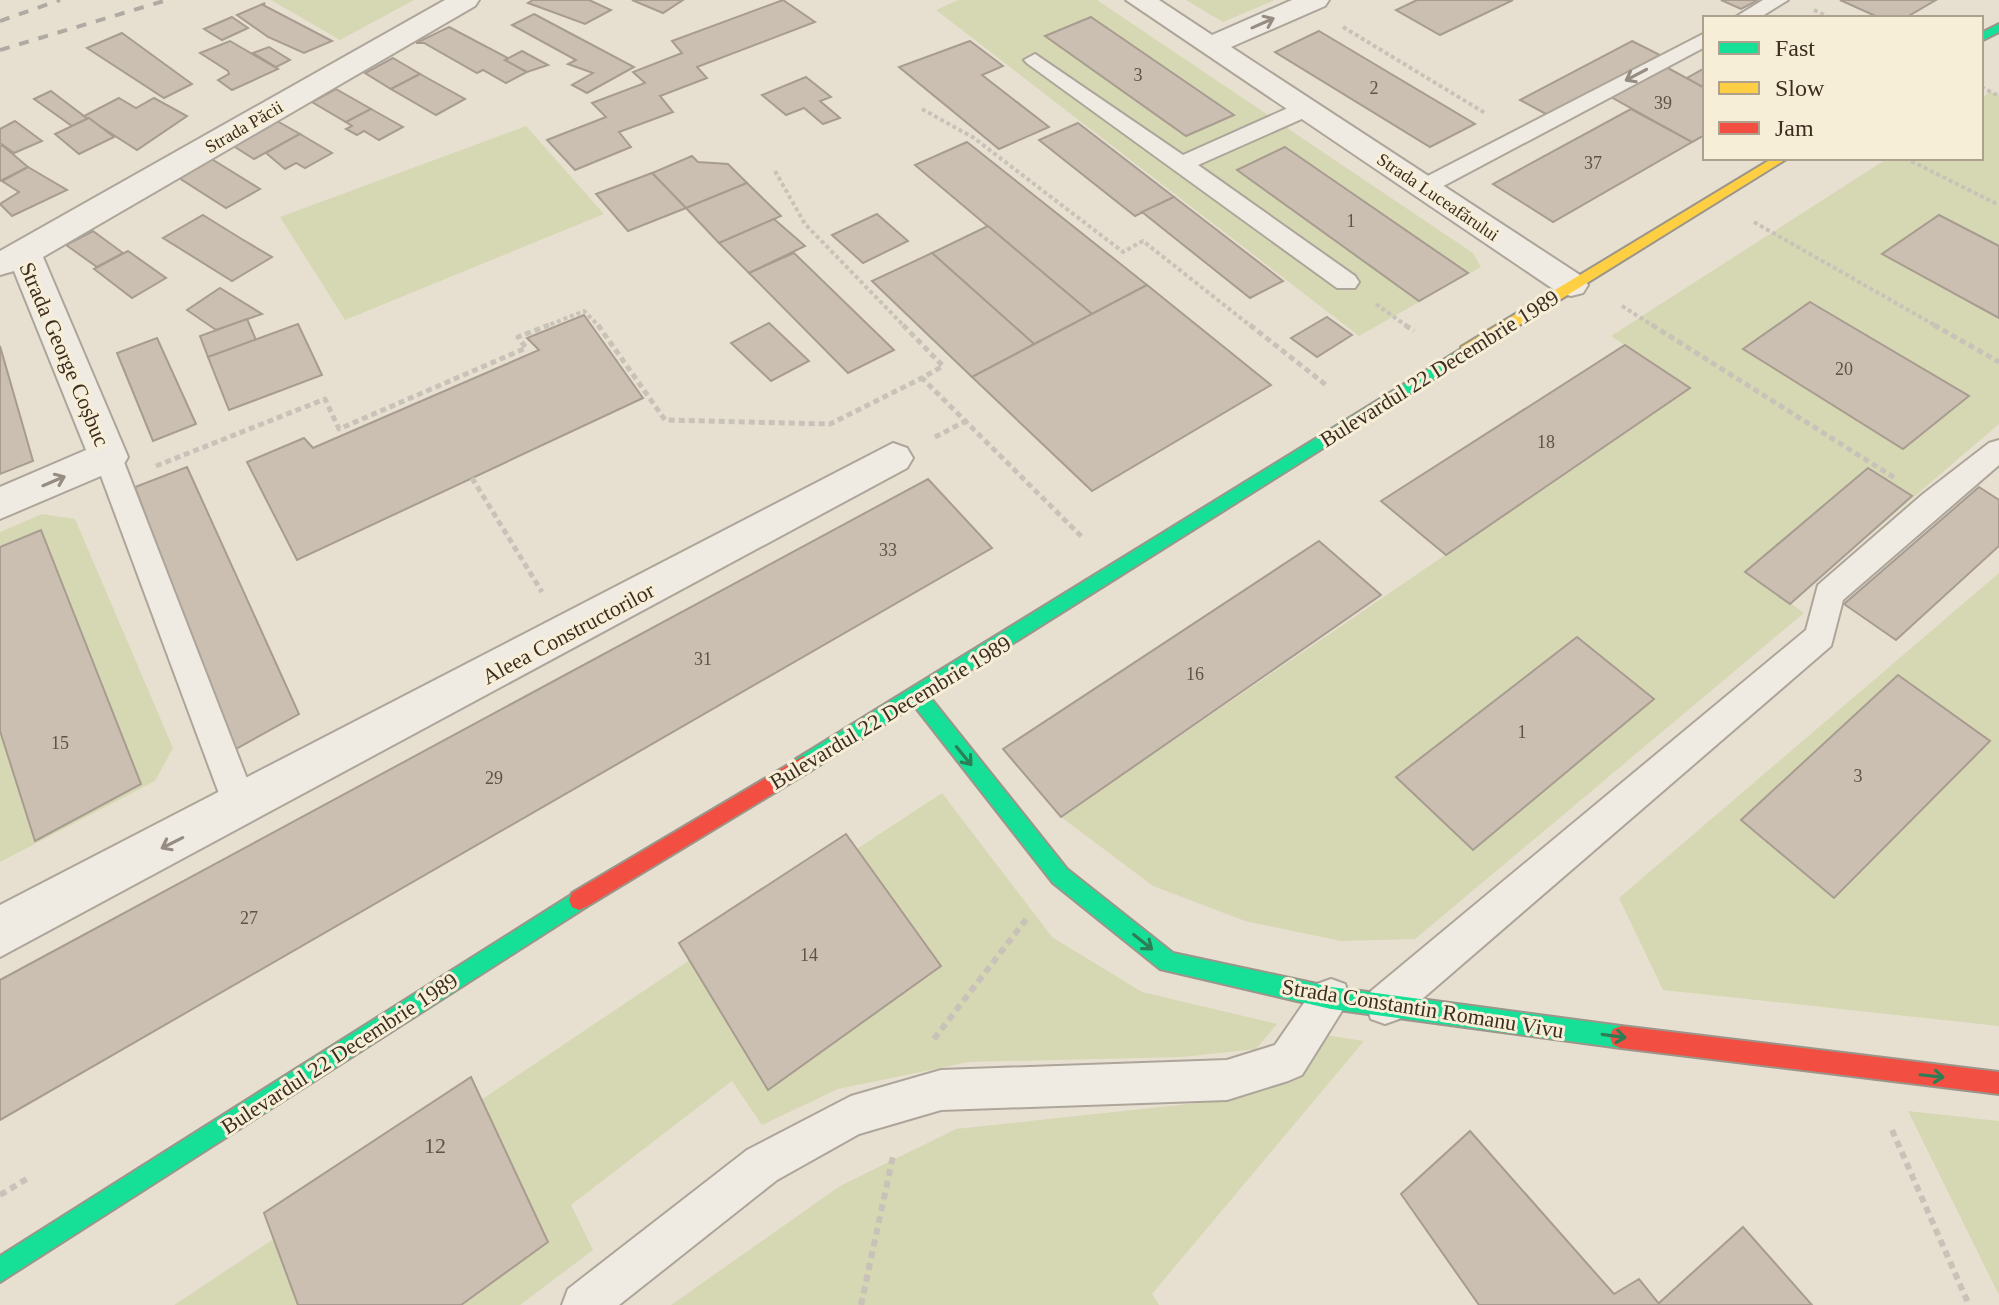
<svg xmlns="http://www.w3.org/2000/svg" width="1999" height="1305" viewBox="0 0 1999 1305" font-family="Georgia,serif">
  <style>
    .green { fill: #d6d7b3 }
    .building { fill: #cbbfb2; stroke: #a89c90; stroke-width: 2 }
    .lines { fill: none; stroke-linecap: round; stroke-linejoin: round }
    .lane-casing { stroke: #ada599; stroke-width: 4 }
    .street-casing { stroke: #ada599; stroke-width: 4 }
    .fast-casing { stroke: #9c958a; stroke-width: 4 }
    .slow-casing { stroke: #9c958a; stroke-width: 4 }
    .jam-casing { stroke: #9c958a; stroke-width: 4 }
    .path-far2 { stroke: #c8c2b9; stroke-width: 4; stroke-dasharray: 4 3; stroke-linecap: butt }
    .path-far1 { stroke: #c8c2b9; stroke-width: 5; stroke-dasharray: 6 4; stroke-linecap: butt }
    .path { stroke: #c8c2b9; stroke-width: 6; stroke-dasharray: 7 5; stroke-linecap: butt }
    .lane { fill: #efebe3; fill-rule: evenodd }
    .street { fill: #efebe3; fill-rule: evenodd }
    .fast { fill: #16e098; fill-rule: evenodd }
    .slow { fill: #ffcf43; fill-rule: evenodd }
    .jam { fill: #f24e42; fill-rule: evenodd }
    .rail { stroke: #afaaa2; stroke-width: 4; stroke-dasharray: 10 10; stroke-linecap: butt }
    .oneway { stroke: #968c82 }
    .oneway2 { stroke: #2b7e56 }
    .labels { text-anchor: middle; stroke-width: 6; stroke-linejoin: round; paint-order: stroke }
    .number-label { font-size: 18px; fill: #605244 }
    .far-street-label { font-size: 18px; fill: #3d2e20; stroke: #f7eed8 }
    .street-label { font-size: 22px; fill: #3d2e20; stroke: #f7eed8 }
    .near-number-label { font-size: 22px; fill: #605244 }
  </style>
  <rect width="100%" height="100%" fill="#e7e0d1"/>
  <!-- green -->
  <g class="green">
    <path d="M271,0H414L340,40Z"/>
    <path d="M958,0H1097L1473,253L1481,267L1359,336L936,10Z"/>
    <path d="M1186,0H1275L1223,22Z"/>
    <path d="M1991,92L1999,95V424L1790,603L1804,613L1415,939L1341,941L1245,921L1153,886L1061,817L1690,388L1611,336L1888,158H1981V98Z"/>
    <path d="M526,126L604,214L345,320L280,217Z"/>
    <path d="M42,514L75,519L173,748L155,781L0,862V532Z"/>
    <path d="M1999,573V1026L1663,990L1619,898Z"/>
    <path d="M942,793L1052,937L1142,992L1277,1024L1256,1049L1183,1057L969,1062L838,1089L762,1125L732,1081L571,1205L593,1250L520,1305H174C431,1135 685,961 942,793Z"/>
    <path d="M1325,1035L1364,1041L1152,1294L1159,1305H671L840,1186L956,1129L1235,1099L1296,1073Z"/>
    <path d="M1908,1111L1999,1121V1295Z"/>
  </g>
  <!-- building -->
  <g class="building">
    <path d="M533,0H589L611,10L585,24L528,3Z"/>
    <path d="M632,0H683L663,13Z"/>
    <path d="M783,0L815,22L697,67L707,78L660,96L673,112L619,132L631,147L575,170L547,140L606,117L592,103L645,83L633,72L682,53L672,41Z"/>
    <path d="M1417,0H1513L1440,35L1396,10Z"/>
    <path d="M1721,0H1758L1741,9Z"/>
    <path d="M1840,0H1936L1905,18H1880Z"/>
    <path d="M265,3L263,5L332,41L304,53L268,37L237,15Z"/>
    <path d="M534,14L634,67L587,93L572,85L593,73L568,64L576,60L512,25Z"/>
    <path d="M232,17L248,28L222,40L204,29Z"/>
    <path d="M1091,17L1234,115L1186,136L1045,36Z"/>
    <path d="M449,27L508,58L505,60L527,72L506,83L483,70L477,73L424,43H416Z"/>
    <path d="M1319,31L1475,124L1430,147L1275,52Z"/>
    <path d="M122,33L192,84L164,98L87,48Z"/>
    <path d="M230,41L278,69L232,90L218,80L229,74L228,71L200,53Z"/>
    <path d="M970,41L1003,66L982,75L1049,127L999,149L899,67Z"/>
    <path d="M1632,41L1660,55L1548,115L1520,100Z"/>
    <path d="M269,47L290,60L276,67L253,53Z"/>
    <path d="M522,51L548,65L527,72L505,60Z"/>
    <path d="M393,58L420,74L391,89L365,73Z"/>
    <path d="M1666,67L1705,88V135L1692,142L1611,97Z"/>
    <path d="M1705,68V88L1687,78Z"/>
    <path d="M420,74L465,99L436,115L391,89Z"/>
    <path d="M806,77L831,97L820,101L840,118L823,124L804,108L786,115L762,95Z"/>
    <path d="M336,89L371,109L346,122L312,102Z"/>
    <path d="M51,91L84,116L89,118L72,126L34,99Z"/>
    <path d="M119,98L136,108L154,98L187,116L137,150L84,116Z"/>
    <path d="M371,109L403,127L379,140L364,131L357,135L346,129L352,126L346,122Z"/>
    <path d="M1631,109L1692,142L1553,222L1493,184Z"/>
    <path d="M89,118L114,137L79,154L55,134Z"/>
    <path d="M15,121L42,141L14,153L0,143V129Z"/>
    <path d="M277,121L300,134L254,159L232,145Z"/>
    <path d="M1078,123L1174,197L1135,216L1039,140Z"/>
    <path d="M300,134L332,153L305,168L296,163L285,169L266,153Z"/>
    <path d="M967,142L1147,285L1092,314L915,165Z"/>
    <path d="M2,145L28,167L0,181V146Z"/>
    <path d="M1285,147L1468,273L1419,301L1237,170Z"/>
    <path d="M692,156L698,162L728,164L747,183L686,208L652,173Z"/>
    <path d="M210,158L260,189L226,208L176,176Z"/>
    <path d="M28,167L67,190L12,216L0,204L19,192L2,181Z"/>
    <path d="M652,173L686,208L628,231L596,194Z"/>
    <path d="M747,183L781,216L719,243L686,208Z"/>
    <path d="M1174,197L1283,281L1250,298L1142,212Z"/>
    <path d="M877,214L908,241L863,263L832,235Z"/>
    <path d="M203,215L240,238L272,257L232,281L163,238Z"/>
    <path d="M1939,215L1999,246V318L1882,254Z"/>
    <path d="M774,219L805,246L749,273L719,243Z"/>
    <path d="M988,226L1092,314L1034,344L932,253Z"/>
    <path d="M93,231L123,253L97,267L66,245Z"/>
    <path d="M128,251L166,278L132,298L94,269Z"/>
    <path d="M794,253L894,350L848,373L749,273Z"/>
    <path d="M932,253L1034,344L972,377L872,281Z"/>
    <path d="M1147,285L1271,385L1092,491L972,377Z"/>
    <path d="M220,288L262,314L216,330L187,310Z"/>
    <path d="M1810,302L1969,396L1903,449L1743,349Z"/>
    <path d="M584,315L643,398L297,560L247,462L304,438L313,448L539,350L527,338Z"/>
    <path d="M1327,317L1352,335L1317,357L1291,338Z"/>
    <path d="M247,319L256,340L208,357L200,336Z"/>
    <path d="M769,323L809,361L771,381L731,343Z"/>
    <path d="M298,324L322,375L229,410L208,357Z"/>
    <path d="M157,338L196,424L153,441L117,353Z"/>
    <path d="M1625,345L1690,388L1446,555L1381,501Z"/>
    <path d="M0,346L33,461L0,474Z"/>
    <path d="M187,467L299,714L234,750L135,487Z"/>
    <path d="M1868,468L1912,496L1790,604L1745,572Z"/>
    <path d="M928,479L992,548L0,1120V980Z"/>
    <path d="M1979,487L1999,500V546L1896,640L1844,604Z"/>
    <path d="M41,530L141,784L35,841L0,731V547Z"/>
    <path d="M1319,541L1381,595L1061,817L1003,749Z"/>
    <path d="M1577,637L1654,699L1473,850L1396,777Z"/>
    <path d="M1898,675L1990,741L1834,898L1741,820Z"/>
    <path d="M846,834L941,966L768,1090L679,943Z"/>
    <path d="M471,1077L548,1242L461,1305H298L264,1213Z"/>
    <path d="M1470,1131L1614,1294L1639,1279L1660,1305H1479L1401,1194Z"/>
    <path d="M1743,1227L1812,1305H1660L1659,1303Z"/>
  </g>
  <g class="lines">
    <!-- lane casing -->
    <g class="lane-casing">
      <g id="lane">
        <path d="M1763,0H1788L1759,18H1734Z"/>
        <path d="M1705,33V47L1432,192L1424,194L1412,187L1416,182Z"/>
        <path d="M1035,54L1183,155L1297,104H1313L1316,109L1313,114L1198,165L1355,276L1359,282L1355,288H1337L1028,64L1024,60Z"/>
        <path d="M1999,440V465L1843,600L1831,646L1399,1019L1385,1024L1371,1019L1366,1005L1371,991L1806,630L1818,585L1923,494L1989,443Z"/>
        <path d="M108,446L118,450L122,457L258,807L253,818L241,823L229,818L224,807L94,457L98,450Z"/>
        <path d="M1331,979L1345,984L1350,998L1302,1075L1288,1081L1227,1100L941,1110L859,1134L777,1180L619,1305H562L568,1289L747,1150L851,1096L941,1070L1227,1060L1275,1045L1317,984Z"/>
      </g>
    </g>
    <!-- street casing -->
    <g class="street-casing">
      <g id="street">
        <path d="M445,0H479L475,6L43,257L128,457L122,467L0,519V487L86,450L14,271L0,275V251Z"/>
        <path d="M1126,0H1159L1212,35L1292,0H1329L1325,6L1231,47L1583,277L1588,285L1583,293L1571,296L1559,293Z"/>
        <path d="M893,443L907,448L913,458L907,468L0,957V905Z"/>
      </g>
    </g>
    <!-- fast casing -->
    <g class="fast-casing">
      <g id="fast">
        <path d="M1999,24V32L1981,41V33Z"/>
        <path d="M1466,346L1471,347V355L929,696L1067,869L1173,953L1331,987L1621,1026L1629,1029L1632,1037L1629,1045L1621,1048L1331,1009L1160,969L1053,883L916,708L912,707L810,771L803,774L796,771L793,765L796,759Z"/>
        <path d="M579,890L586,893L589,900L586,907L0,1282V1256Z"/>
      </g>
    </g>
    <!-- slow casing -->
    <g class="slow-casing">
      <path id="slow" d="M1773,158H1788L1471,355H1461V347Z"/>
    </g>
    <!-- jam casing -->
    <g class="jam-casing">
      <g id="jam">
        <path d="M803,756L810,759L813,765L810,771L586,907L579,910L572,907L569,900L572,893Z"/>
        <path d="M1621,1026L1999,1072V1094L1621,1048L1613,1045L1610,1037L1613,1029Z"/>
      </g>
    </g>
    <!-- path-far2 -->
    <g class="path-far2">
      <path d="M1814,10L1831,18"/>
      <path d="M1343,27L1485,113"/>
      <path d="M1981,87L1999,96"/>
      <path d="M922,109L974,138L1123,252L1143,241L1252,327"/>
      <path d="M1905,158L1999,205"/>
      <path d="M775,171L805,224L905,327"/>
      <path d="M1754,222L1938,327"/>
      <path d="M1376,304L1408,327"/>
      <path d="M1622,306L1655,327"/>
      <path d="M544,327L584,311L600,327"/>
    </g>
    <!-- path-far1 -->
    <g class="path-far1">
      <path d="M598,325L665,420L830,424L922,378"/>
      <path d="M903,325L943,366L922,378L1083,538"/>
      <path d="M1250,325L1326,385"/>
      <path d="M1405,325L1414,331"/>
      <path d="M1652,325L1895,478"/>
      <path d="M1934,325L1999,362"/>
      <path d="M935,437L966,421"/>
      <path d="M156,466L325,399L339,429L526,348L518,337L549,325"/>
      <path d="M472,478L542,592"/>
    </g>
    <!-- path -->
    <g class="path">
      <path d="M934,1039L1028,917"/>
      <path d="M1892,1130L1969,1305"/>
      <path d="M0,1195L30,1177"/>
      <path d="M861,1305L893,1156"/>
    </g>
    <!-- lane -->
    <use href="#lane" class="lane"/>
    <!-- street -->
    <use href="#street" class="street"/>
    <!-- fast -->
    <use href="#fast" class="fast"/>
    <!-- slow -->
    <use href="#slow" class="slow"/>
    <!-- jam -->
    <use href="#jam" class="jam"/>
    <!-- rail -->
    <g class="rail">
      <path d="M0,21L60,0"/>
      <path d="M0,50L167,0"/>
    </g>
  </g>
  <!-- one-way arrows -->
  <defs><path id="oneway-shaft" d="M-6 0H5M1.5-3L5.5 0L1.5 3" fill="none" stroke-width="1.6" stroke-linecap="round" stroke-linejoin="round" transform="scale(2)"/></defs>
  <g class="oneway">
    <use href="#oneway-shaft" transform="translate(1263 23) rotate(-24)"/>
    <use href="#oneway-shaft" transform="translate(1636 75) rotate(152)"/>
    <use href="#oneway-shaft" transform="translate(54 481) rotate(-23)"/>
    <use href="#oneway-shaft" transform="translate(172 843) rotate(153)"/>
  </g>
  <g class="oneway2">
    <use href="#oneway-shaft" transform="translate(964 756) rotate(51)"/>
    <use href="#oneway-shaft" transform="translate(1143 942) rotate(39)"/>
    <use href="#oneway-shaft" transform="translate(1614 1036) rotate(8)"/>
    <use href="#oneway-shaft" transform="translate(1932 1076) rotate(6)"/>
  </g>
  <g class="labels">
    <!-- number labels -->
    <g class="number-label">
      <text x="1138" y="81">3</text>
      <text x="1374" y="94">2</text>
      <text x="1663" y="109">39</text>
      <text x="1593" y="169">37</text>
      <text x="1351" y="227">1</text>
      <text x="1844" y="375">20</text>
      <text x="1546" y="448">18</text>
      <text x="888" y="556">33</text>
      <text x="703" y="665">31</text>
      <text x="1195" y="680">16</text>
      <text x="1522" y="738">1</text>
      <text x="60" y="749">15</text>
      <text x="1858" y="782">3</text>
      <text x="494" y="784">29</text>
      <text x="249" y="924">27</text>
      <text x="809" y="961">14</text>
    </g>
    <!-- far-street labels -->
    <g class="far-street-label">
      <text transform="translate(244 127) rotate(-30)" y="6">Strada Păcii</text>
      <text transform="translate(1438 197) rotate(34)" y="6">Strada Luceafărului</text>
    </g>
    <!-- street labels -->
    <g class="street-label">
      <text transform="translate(65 354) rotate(67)" y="8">Strada George Coșbuc</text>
      <text transform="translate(1439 368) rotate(-32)" y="8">Bulevardul 22 Decembrie 1989</text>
      <text transform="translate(568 633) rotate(-28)" y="8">Aleea Constructorilor</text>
      <text transform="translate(890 712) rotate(-31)" y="8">Bulevardul 22 Decembrie 1989</text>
      <text transform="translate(1423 1008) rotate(9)" y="8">Strada Constantin Romanu Vivu</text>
      <text transform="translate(339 1053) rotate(-33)" y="8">Bulevardul 22 Decembrie 1989</text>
    </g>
    <!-- near-number labels -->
    <g class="near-number-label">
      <text x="435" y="1153">12</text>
    </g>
  </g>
  <!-- legend -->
  <rect x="1703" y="16" width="280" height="144" fill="#f7eed8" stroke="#ada18e" stroke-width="2"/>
  <rect x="1719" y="42" width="40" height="12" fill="#16e098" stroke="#ada18e" stroke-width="2"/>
  <text x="1775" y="56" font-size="24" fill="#3d2e20">Fast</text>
  <rect x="1719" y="82" width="40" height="12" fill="#ffcf43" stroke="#ada18e" stroke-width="2"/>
  <text x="1775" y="96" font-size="24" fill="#3d2e20">Slow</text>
  <rect x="1719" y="122" width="40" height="12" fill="#f24e42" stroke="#ada18e" stroke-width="2"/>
  <text x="1775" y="136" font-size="24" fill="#3d2e20">Jam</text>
</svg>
